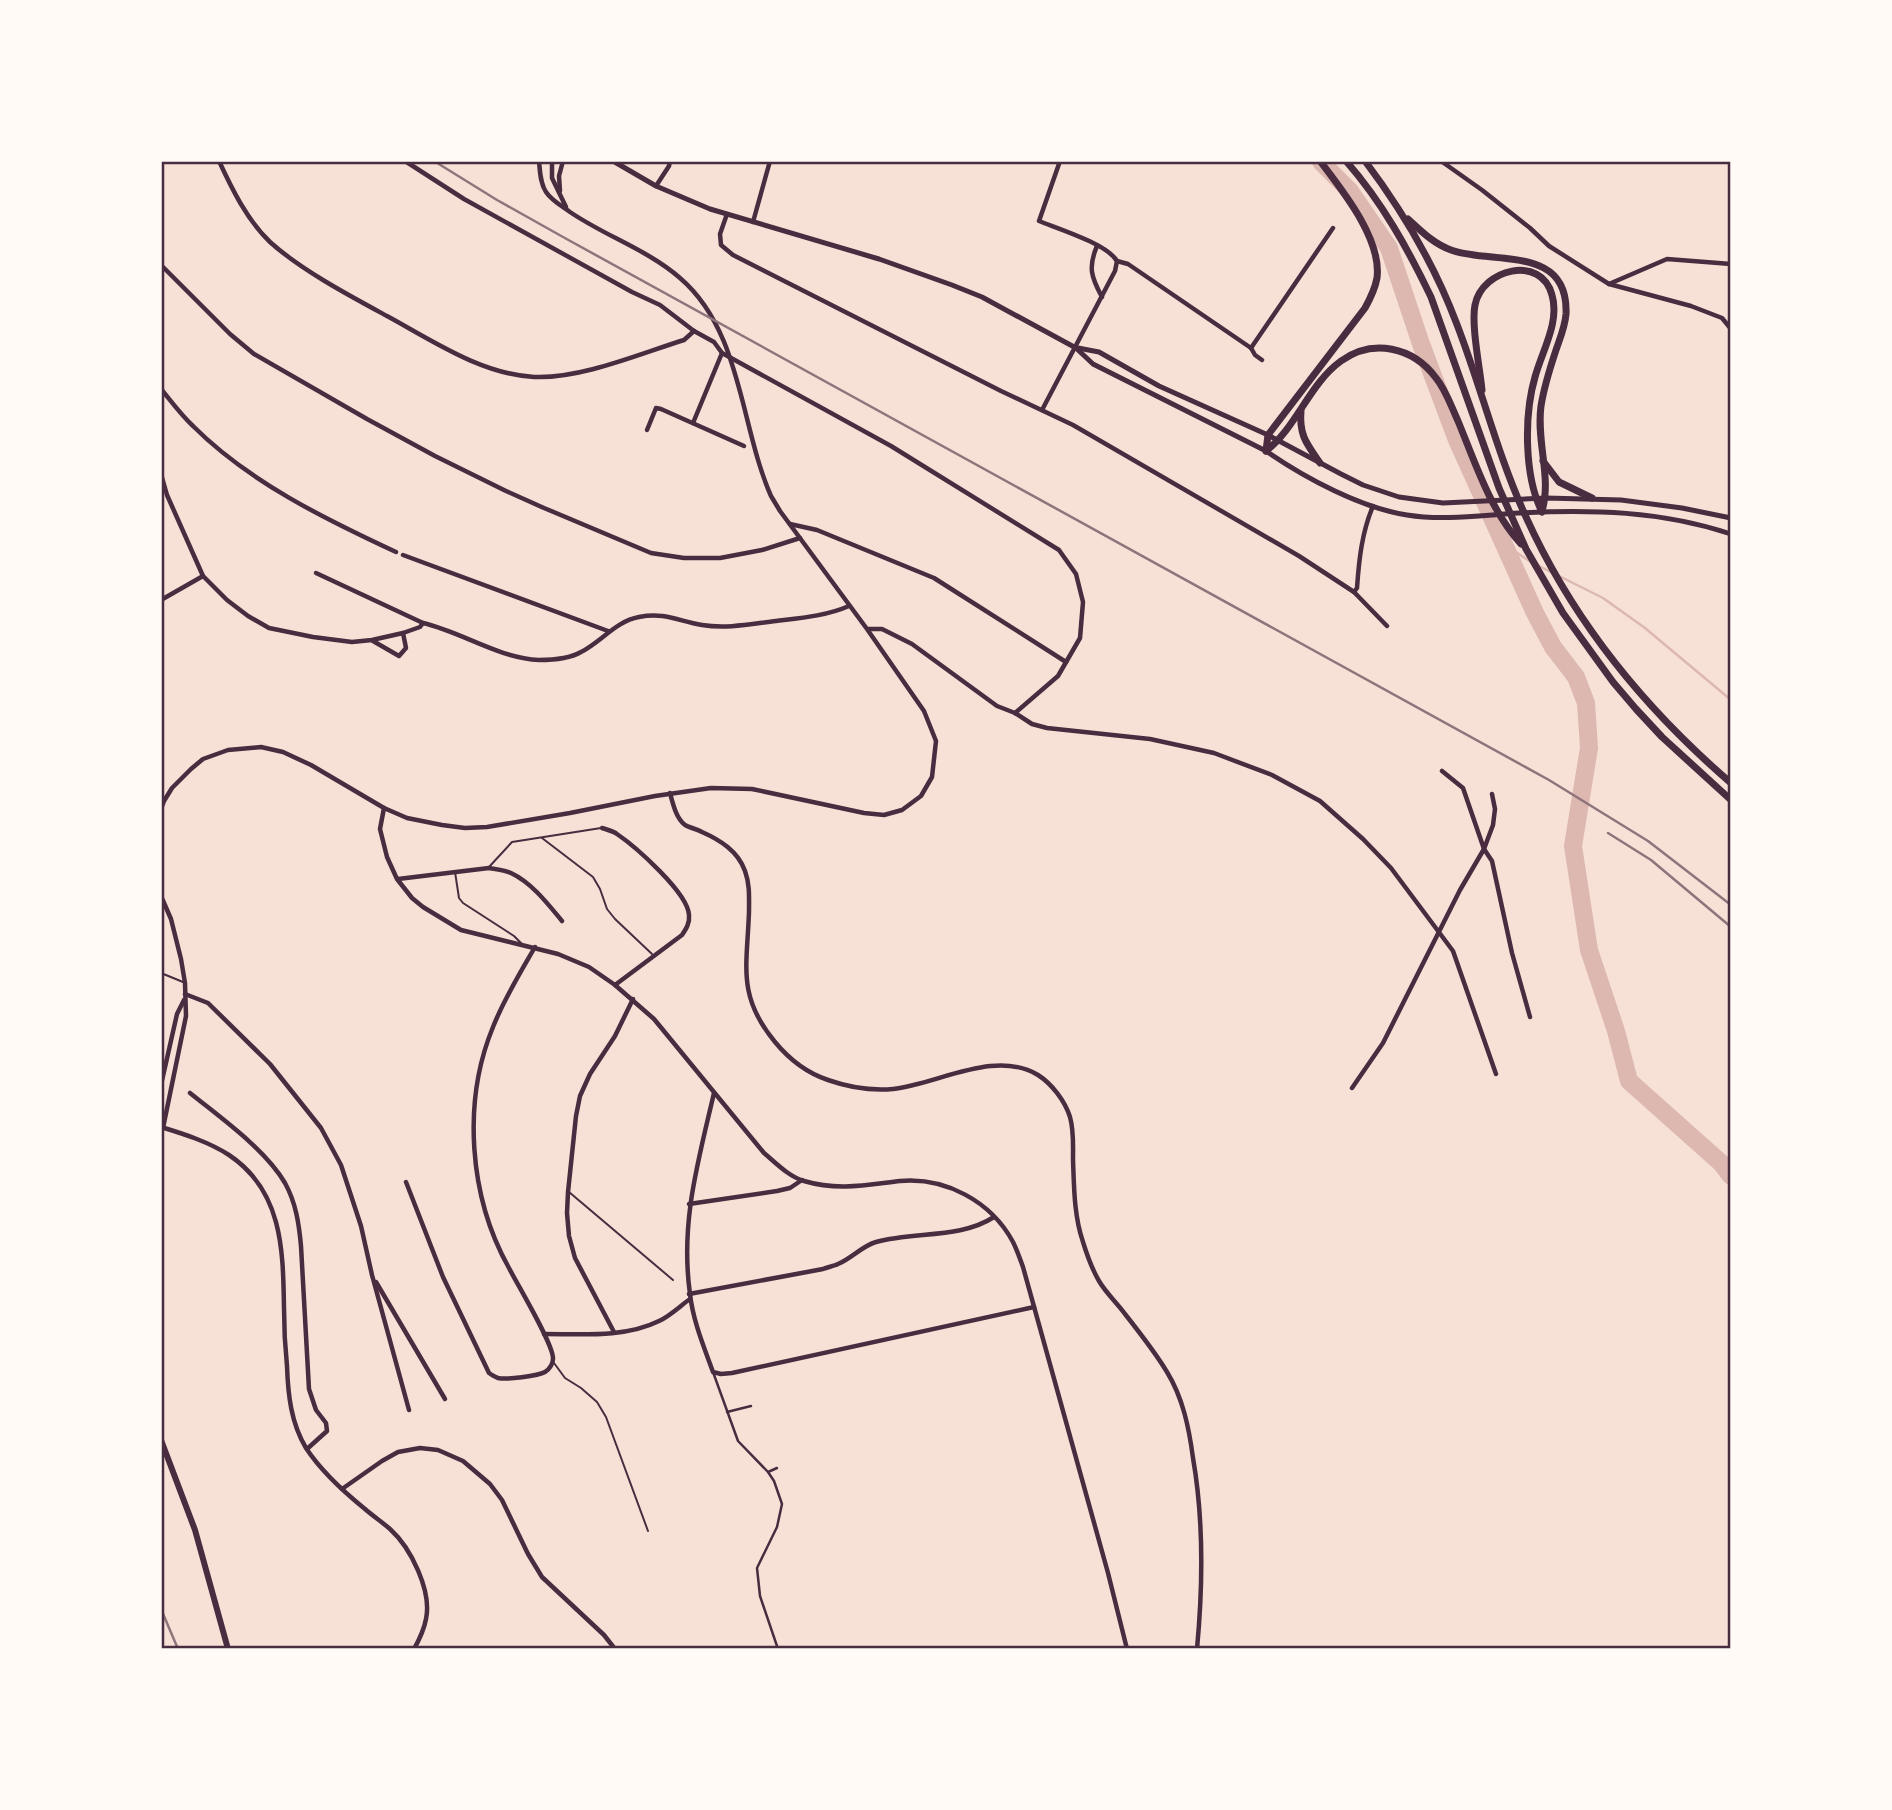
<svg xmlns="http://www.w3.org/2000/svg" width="1892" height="1810" viewBox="0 0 1892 1810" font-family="'Alegreya Sans',sans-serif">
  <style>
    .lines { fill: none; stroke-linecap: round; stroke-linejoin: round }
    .stream { stroke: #dcb8b0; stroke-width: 2.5 }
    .river { stroke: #dcb8b0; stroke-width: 18 }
    .service { stroke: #4a2c40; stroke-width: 2 }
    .pedestrian { stroke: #4a2c40; stroke-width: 2.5 }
    .minor { stroke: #4a2c40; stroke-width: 4.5 }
    .secondary { stroke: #4a2c40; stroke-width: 5 }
    .primary { stroke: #4a2c40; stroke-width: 6 }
    .trunk { stroke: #4a2c40; stroke-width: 7 }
    .rail { stroke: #8f747c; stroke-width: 2.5 }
    .neatline { fill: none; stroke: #4a2c40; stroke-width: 2.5 }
  </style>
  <rect width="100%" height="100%" fill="#f7e1d7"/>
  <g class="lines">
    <!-- stream -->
    <g class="stream">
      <path d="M1502,543L1531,562"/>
      <path d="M1537,565L1553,573"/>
      <path d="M1559,576L1603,598L1645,628L1731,700"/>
    </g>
    <!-- river -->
    <path class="river" d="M1321,162L1350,191L1389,248L1421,344L1457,440L1535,613L1553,647L1576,677L1586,703L1589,748L1573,846L1589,950L1616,1031L1629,1081L1721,1163L1731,1176"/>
    <!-- service -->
    <g class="service">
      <path d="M542,838L593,877L600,889L607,909L615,919L652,954"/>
      <path d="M489,867L512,842L601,828"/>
      <path d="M455,872L459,898L463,903L514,936L521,943"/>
      <path d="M161,973L183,982"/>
      <path d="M569,1192L673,1280"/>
      <path d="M554,1363L565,1378L581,1388L597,1402L606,1417L648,1531"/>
    </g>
    <!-- pedestrian -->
    <g class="pedestrian">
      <path d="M713,1372L738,1441L768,1472L774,1481L782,1504L777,1527L757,1568L760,1596L778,1649"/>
      <path d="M727,1412L751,1406"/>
      <path d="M768,1472L777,1468"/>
    </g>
    <!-- minor -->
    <g class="minor">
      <path d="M219,161C232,189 247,220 270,242C301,270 350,296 387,316C433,341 481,374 534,377C581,379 639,354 684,340L694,331"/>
      <path d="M405,161L464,199L632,292L660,305L694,331L714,342L722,353L891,446L1059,550L1076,574L1083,602L1080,638L1058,676L1015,713"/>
      <path d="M552,161V178L566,207"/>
      <path d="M1060,161L1039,221C1059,229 1107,244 1117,261L1128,264L1251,348L1255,355L1262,360"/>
      <path d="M1441,161L1482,190L1530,228L1549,246L1609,284L1691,306L1722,318L1731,329"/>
      <path d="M656,186L669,166L670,161"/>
      <path d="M560,191L559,176L563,161"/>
      <path d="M727,214L720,234L721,245L733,255L1001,391L1073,425L1299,556L1354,592L1387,626"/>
      <path d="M753,222L770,161"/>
      <path d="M1097,246C1088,267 1091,277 1102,297"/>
      <path d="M161,265L230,334L254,354L367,419L435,456L506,491L544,508L651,553L684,558H720L762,550L800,538"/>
      <path d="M1609,284L1667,259L1731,264"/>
      <path d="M1251,348L1333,228"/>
      <path d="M161,389C171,401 181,415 193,426C249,482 325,519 396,552"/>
      <path d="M1042,410L1115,271L1117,261"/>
      <path d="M693,423L722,353"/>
      <path d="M647,430L656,408L661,409L744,446"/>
      <path d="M161,474L167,495L203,576L227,600L248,616L269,628L313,637L352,642L372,640L403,633L420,627L423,623C462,632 498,658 539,660C553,660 569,659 581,652C601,642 616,621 639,617C665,612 678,621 702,625C727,629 751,624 776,621C801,618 826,616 849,606"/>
      <path d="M790,524L817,530L934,578L1066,662"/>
      <path d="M403,555L608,631"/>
      <path d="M316,573L423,623"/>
      <path d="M1354,592L1357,588C1359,559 1362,532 1373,506"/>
      <path d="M161,600L203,576"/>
      <path d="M868,629H882L912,644L997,706L1015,713L1032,724L1047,728L1150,739L1214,753L1272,775L1320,801L1363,839L1391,868L1453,951L1496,1074"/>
      <path d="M373,641L399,656L406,648L403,633"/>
      <path d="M1442,771L1463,788L1484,849L1492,861L1512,953L1530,1017"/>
      <path d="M670,793C673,804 676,818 685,825C690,828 697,829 702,832C720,840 738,851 745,871C750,885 749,897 749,912C747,967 737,996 775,1042C789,1059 807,1073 828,1080C848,1087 871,1091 893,1089C938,1084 995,1049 1038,1075C1052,1084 1065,1101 1070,1117C1074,1131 1073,1145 1073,1159C1074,1187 1074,1216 1083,1242C1087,1255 1092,1269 1099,1281C1106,1293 1117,1303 1125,1314C1140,1333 1155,1352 1167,1372C1183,1398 1189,1428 1193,1458C1204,1521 1203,1585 1197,1649"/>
      <path d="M384,808L380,829L387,857L397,879L412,898L423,907L461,930L558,954L589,967L615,985L654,1019L764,1153C776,1163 788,1176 804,1181C838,1191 866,1185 900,1181C945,1177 991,1201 1013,1242C1017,1250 1020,1259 1023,1267L1108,1573L1127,1649"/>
      <path d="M161,809L164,801L172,788L191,769L203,759L228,750L261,747L283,752L311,765L384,808L407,818L442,825L465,828L487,827L570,813L655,796L711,788L752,789L864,813L884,815L902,810L921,796L932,777L936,741L924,711L867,629L780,511L771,496C740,426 742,331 680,278C648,250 605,236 570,212C562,206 552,201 546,192C540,183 540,171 539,161"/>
      <path d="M602,828C608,830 613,831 617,834C636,847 688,893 689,915C690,923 686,929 682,935L615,985"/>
      <path d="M398,879L489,868C496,869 504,870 511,873C532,883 548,904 562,921"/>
      <path d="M161,896L171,919L181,959L185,983L186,1016L163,1128"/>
      <path d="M185,994L208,1003L270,1064L321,1128L341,1165L361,1226L372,1275L409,1410"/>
      <path d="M161,1085L177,1014L184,1000"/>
      <path d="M1352,1088L1383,1043L1460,890L1484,849L1493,825L1495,809L1492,794"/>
      <path d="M190,1093C221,1118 265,1149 285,1183C296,1203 299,1224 301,1246L309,1389L316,1410L326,1423L327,1431L307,1449"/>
      <path d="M714,1093C698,1162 680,1223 690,1294C693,1321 704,1347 713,1372L721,1374L732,1373L1034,1307"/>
      <path d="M161,1127C184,1134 209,1142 229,1155C283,1191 283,1251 284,1308C284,1327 285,1347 287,1366C288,1395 291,1423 306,1448C321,1471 344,1492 365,1509C373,1516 382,1522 390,1529C411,1548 432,1591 426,1619C424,1630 419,1640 414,1649"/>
      <path d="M406,1182L443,1277L489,1373C492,1375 495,1377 498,1378C506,1380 538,1376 545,1372C550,1369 553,1363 553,1359C554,1345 517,1284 509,1268C469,1197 462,1102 493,1027C504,999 520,973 535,947"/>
      <path d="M689,1204L777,1191L790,1188L802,1180"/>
      <path d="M376,1282L445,1399"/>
      <path d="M689,1294L823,1269C828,1267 834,1266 838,1264C852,1258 862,1246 876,1242C915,1231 960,1239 994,1217"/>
      <path d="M614,1332L575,1258L569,1236L567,1213L568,1192L576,1116L580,1096L590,1074L615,1036L633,999"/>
      <path d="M544,1334C581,1334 625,1338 659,1321C670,1316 680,1306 690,1299"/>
      <path d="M342,1489L382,1461L398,1452L420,1448L438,1450L463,1461L490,1484L502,1500L528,1554L542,1577L604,1635L615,1649"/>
    </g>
    <!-- secondary -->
    <g class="secondary">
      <path d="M613,161L656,186L710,209L879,259L952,285L982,297L1076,348L1093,364L1266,451C1305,478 1361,508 1407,515C1443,521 1483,515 1519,513C1591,509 1662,511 1731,534"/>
      <path d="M1078,348L1099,352L1159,386L1268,435L1341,474L1363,485L1399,497L1443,503L1546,498L1621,500L1682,508L1731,518"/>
    </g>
    <!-- primary -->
    <path class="primary" d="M161,1440L195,1530L228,1649"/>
    <!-- trunk -->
    <g class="trunk">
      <path d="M1346,161C1382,202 1408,249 1431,297L1499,488L1526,549L1563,613L1613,682L1636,709L1662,737L1731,800"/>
      <path d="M1365,161C1402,210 1434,264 1456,322C1481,386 1497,454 1526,517C1573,621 1645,709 1731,783"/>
      <path d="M1408,219C1421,231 1434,244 1451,250C1492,265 1569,244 1566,314C1565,327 1560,338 1556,350C1550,368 1544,387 1541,406C1536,442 1552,477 1542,511"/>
      <path d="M1482,390C1480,369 1471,325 1475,305C1482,269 1541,254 1552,295C1560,322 1542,351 1535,377C1524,415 1524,476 1542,512"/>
      <path d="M1301,410C1299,435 1306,443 1320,463"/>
      <path d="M1266,451C1297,427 1309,384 1341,361C1373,338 1413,347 1436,378C1446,390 1451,406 1458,421C1475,462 1490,510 1521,544"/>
      <path d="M1266,451L1268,435L1365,308C1370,299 1375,289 1377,278C1382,239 1342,190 1320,161"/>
      <path d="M1543,461L1559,482L1592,498"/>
    </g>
    <!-- rail -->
    <g class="rail">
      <path d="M434,161L497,200L563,237L1549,780L1648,841L1731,905"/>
      <path d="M1608,833L1651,860L1731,927"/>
      <path d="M161,1609L178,1649"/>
      <path d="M161,1646L162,1649"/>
    </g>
  </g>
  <!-- border -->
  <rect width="1892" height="1810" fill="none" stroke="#fffaf5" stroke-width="326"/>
  <rect x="163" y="163" width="1566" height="1484" class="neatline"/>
</svg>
